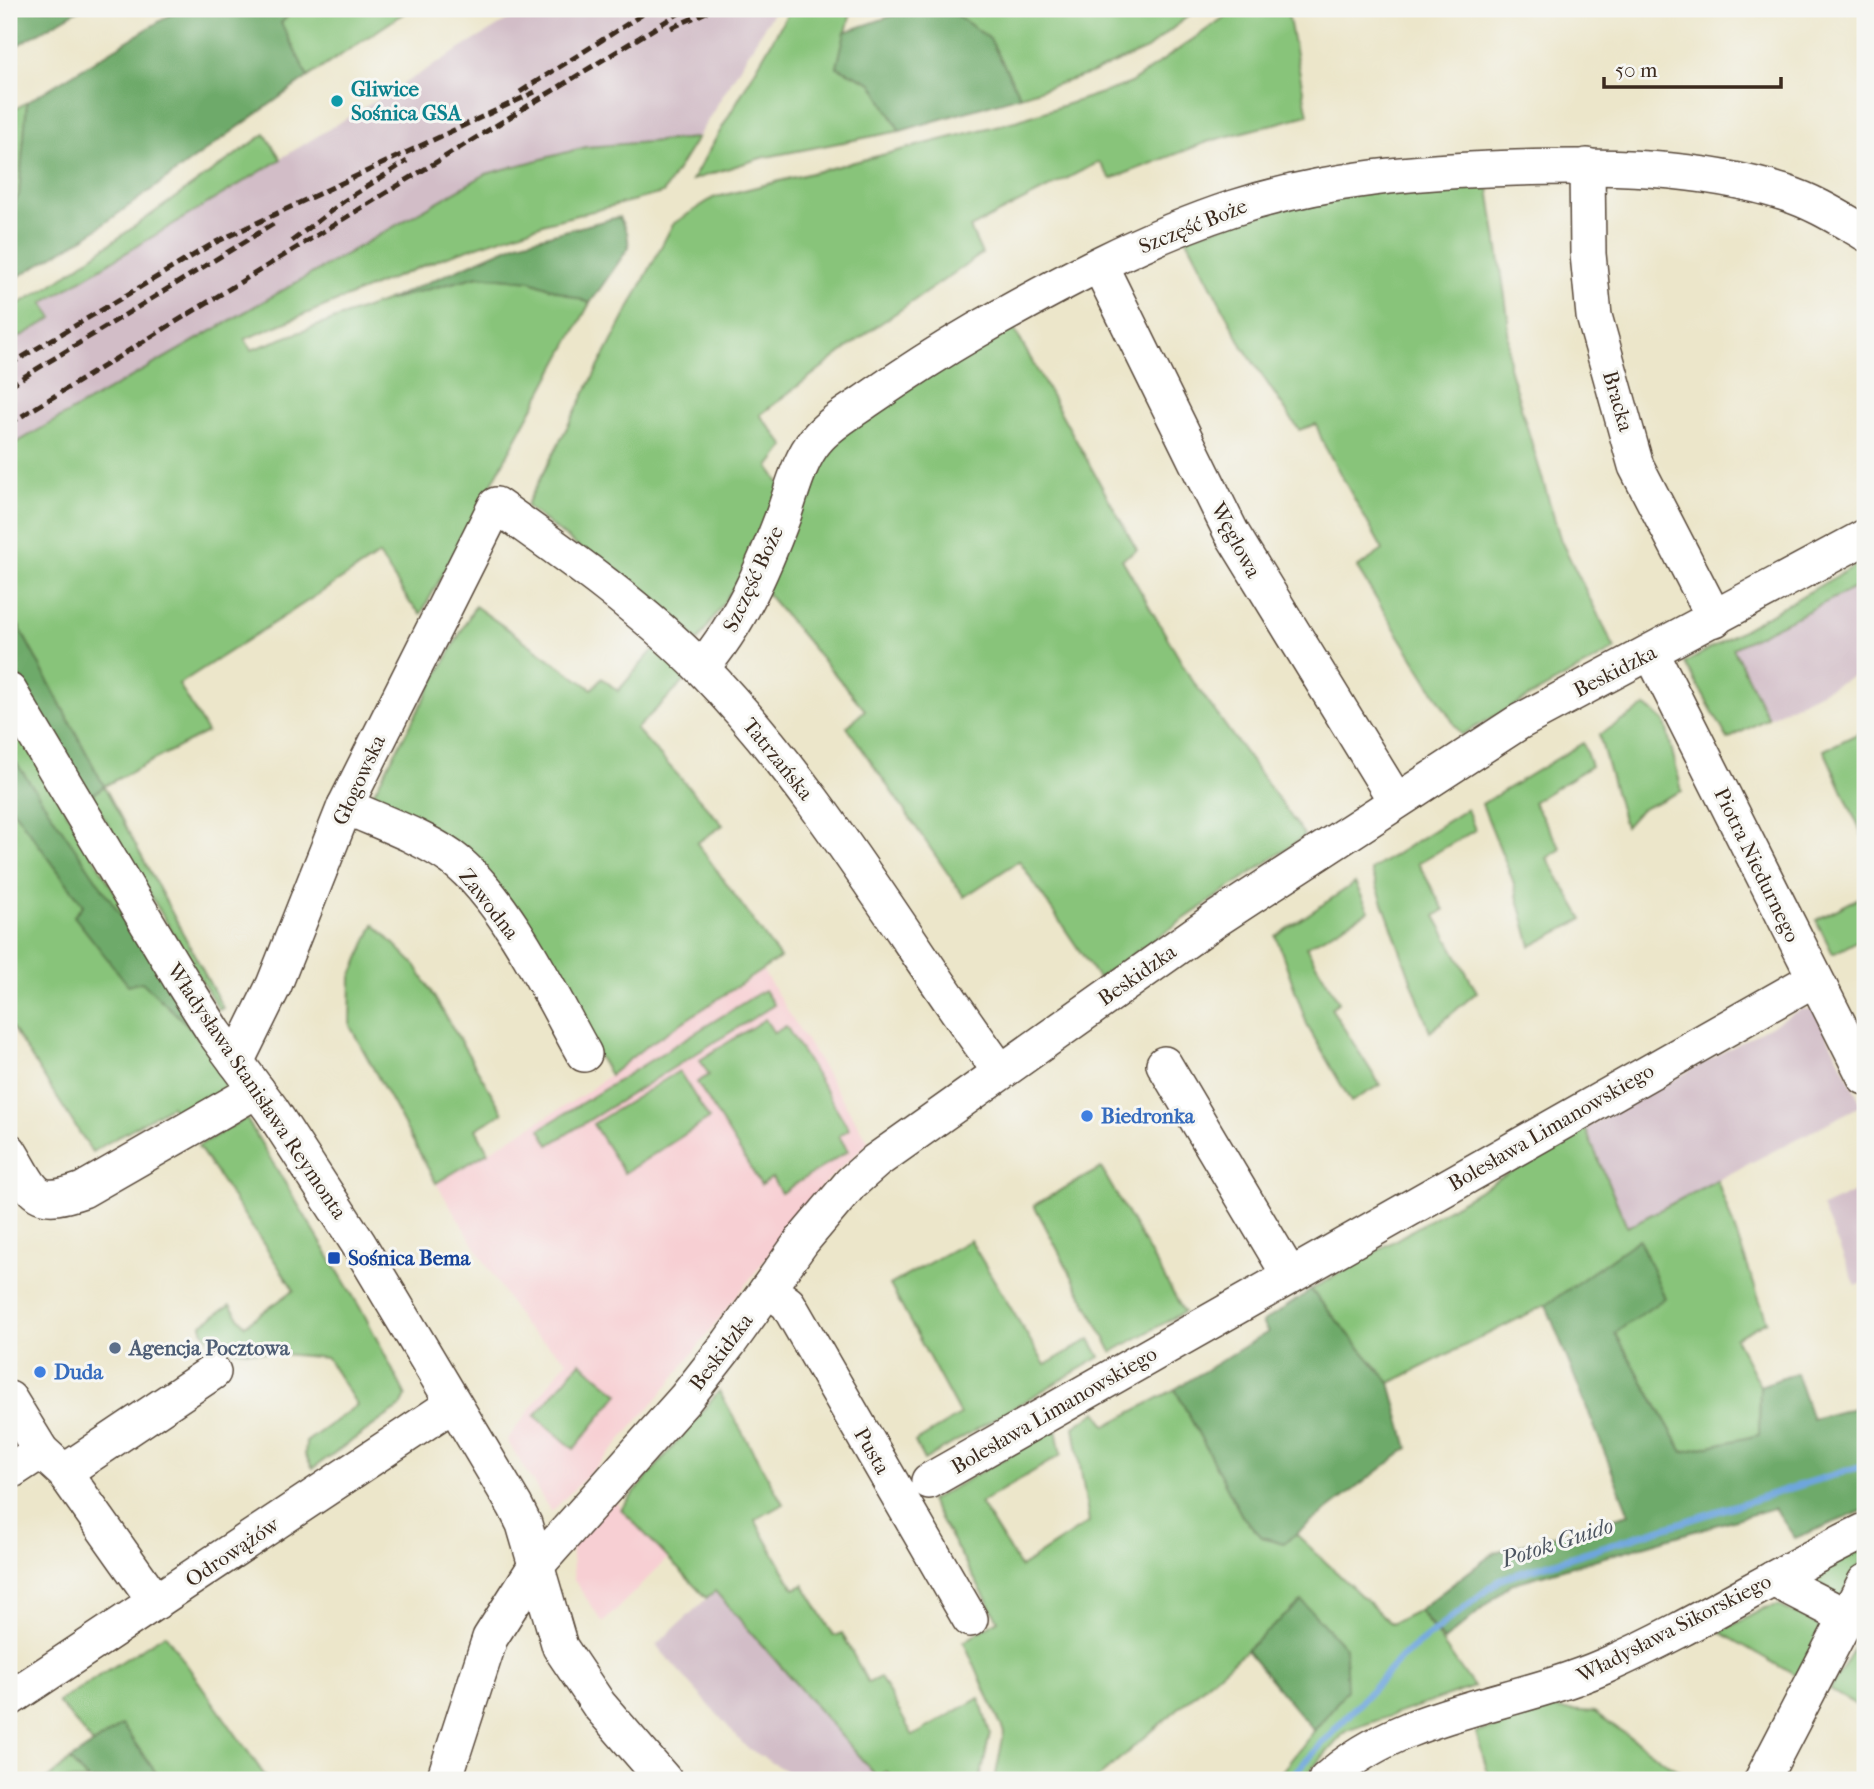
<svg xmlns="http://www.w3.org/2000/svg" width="1874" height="1789" viewBox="0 0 1874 1789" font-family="'IM FELL French Canon',serif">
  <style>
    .built { fill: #f7cfd3 }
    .industrial { fill: #d2bdc7 }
    .green { fill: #88c47a; stroke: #62774c; stroke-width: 2 }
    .forest { fill: #6eaa6a; stroke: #546a44; stroke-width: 2 }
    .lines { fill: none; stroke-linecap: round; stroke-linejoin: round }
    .stream { stroke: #6ea6dd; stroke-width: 7 }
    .minor-casing { stroke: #564638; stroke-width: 38 }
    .minor { stroke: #fff; stroke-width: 35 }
    .rail { stroke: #3b2a1e; stroke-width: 5; stroke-dasharray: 10 5; stroke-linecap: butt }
    .culture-dot { fill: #0f9aa8; stroke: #f6f6f2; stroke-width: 2.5 }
    .shop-dot { fill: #3f7fe0; stroke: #f6f6f2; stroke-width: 2.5 }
    .transit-dot { fill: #1a4fb4; stroke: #f6f6f2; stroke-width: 2.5 }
    .service-dot { fill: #5c6f8a; stroke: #f6f6f2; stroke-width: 2.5 }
    .labels { text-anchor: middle; stroke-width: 6; stroke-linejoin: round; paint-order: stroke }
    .culture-label { font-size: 21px; font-weight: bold; fill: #0d838f; stroke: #f6f6f2; text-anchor: start }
    .street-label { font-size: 21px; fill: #3b2a1e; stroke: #f6f6f2 }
    .shop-label { font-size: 21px; font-weight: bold; fill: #366cbe; stroke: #f6f6f2; text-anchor: start }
    .transit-label { font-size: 21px; font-weight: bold; fill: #164399; stroke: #f6f6f2; text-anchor: start }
    .service-label { font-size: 21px; font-weight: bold; fill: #4e5e75; stroke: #f6f6f2; text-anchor: start }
    .water-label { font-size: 23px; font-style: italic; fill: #4d5561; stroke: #f6f6f2 }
  </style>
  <rect width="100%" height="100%" fill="#f6f6f2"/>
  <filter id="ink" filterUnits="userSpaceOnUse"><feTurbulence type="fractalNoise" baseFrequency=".0143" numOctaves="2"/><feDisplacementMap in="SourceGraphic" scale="14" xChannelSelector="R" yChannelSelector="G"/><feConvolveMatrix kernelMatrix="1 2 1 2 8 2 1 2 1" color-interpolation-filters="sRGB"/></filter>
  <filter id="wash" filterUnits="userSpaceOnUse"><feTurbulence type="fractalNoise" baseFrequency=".00686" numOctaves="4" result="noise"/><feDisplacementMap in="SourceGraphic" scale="28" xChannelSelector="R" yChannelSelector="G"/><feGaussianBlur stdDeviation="1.57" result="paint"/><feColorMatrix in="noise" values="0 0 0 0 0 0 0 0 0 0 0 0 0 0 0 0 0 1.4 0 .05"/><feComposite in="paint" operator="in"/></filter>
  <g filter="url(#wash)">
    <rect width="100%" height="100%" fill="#ece6ca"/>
    <!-- built -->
    <g class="built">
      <path d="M763,971L869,1142L822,1186L666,1388L606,1457L551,1512L507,1440L567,1360L524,1326L436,1183L583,1095L645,1047Z"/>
      <path d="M610,1496L668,1558L603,1623L574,1580L571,1544Z"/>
    </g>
    <!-- industrial -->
    <g class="industrial">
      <path d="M526,9H775L697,138L586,147L486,174L9,447V343L52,318L43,303Z"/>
      <path d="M1865,583V670L1768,718L1733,648Z"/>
      <path d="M1801,1009H1814L1862,1105L1627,1227L1586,1128Z"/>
      <path d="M1865,1187V1282L1856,1286L1822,1207Z"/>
      <path d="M715,1591L877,1777L886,1771L896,1780H801L746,1747L656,1645Z"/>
    </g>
    <!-- green -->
    <g class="green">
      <path d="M295,9H410L308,77L281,23Z"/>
      <path d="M803,9H852L837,67L872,83L900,131L761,158L692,180L788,13Z"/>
      <path d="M948,9H1197L1147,49L1090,74L1020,96L990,39Z"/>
      <path d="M1236,9H1287L1308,115L1210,141L1111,179L1099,162L970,228L982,254L871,330L760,415L785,446L769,467L783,489L760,548L698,641L526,506L673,224L713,198L1019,120L1129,84Z"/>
      <path d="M27,102L19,195L9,211V113Z"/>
      <path d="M265,134L281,159L43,303L53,318L9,343V309L49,287Z"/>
      <path d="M697,138L663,193L546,223L442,258L245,339L251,350L388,300L478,276L531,281L590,303L421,614L410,603L379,555L179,684L207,732L104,786L223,1008L219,1010L91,796L104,786L9,608V447L486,174L586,147Z"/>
      <path d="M1488,181L1508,317L1509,367L1561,541L1615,649L1461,735L1357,568L1383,550L1323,443L1316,424L1299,430L1243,347L1186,237L1340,191Z"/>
      <path d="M1012,325L1137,550L1122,559L1190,677L1305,836L1098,978L1019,861L964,897L847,727L865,710L762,588L818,458L858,420Z"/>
      <path d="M1865,560V583L1733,648L1768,718L1728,739L1685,663Z"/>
      <path d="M475,606L592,689L602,678L618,691L654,649L687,679L636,729L723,825L697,843L780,958L645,1047L610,1075L515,918L370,799Z"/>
      <path d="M1646,706L1665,722L1682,791L1640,810L1625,827L1599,735Z"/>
      <path d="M9,716L181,1002L22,776L9,752Z"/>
      <path d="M1865,730V841L1824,750Z"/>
      <path d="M1583,743L1591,766L1533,802L1561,849L1547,858L1583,919L1531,946L1513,881L1482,804Z"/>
      <path d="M9,804L83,905L74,916L128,984L142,981L192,1029L231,1083L226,1096L181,1121L171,1106L92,1152L9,1023Z"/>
      <path d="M1467,809L1475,830L1418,863L1444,910L1435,916L1477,992L1430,1032L1371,870Z"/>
      <path d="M1355,883L1369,911L1306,947L1339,1002L1331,1008L1380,1085L1351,1102L1308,1027L1276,936Z"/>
      <path d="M1865,895V937L1833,954L1816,920Z"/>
      <path d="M374,924L416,966L503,1113L476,1129L488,1152L436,1183L350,1026L351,977Z"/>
      <path d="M764,990L774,1005L549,1145L540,1129Z"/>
      <path d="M765,1019L774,1033L786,1026L849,1129L839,1136L848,1151L781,1193L772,1178L761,1185L697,1082L709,1075L700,1060Z"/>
      <path d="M679,1071L709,1119L624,1173L593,1124Z"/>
      <path d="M246,1118L365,1316L406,1396L401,1406L313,1468L305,1455L306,1442L357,1405L327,1358L216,1348L202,1330V1324L230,1305L245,1325L294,1290L198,1146Z"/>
      <path d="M1585,1128L1627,1227L1717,1180L1767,1321L1735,1338L1760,1386L1759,1435L1683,1452L1615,1332L1639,1240L1546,1305L1390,1383L1311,1290Z"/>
      <path d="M1101,1168L1184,1312L1112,1352L1034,1205Z"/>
      <path d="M970,1240L1045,1365L1090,1339L1100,1357L924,1460L915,1442L960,1415L890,1285Z"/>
      <path d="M580,1362L619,1394L574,1449L535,1416Z"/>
      <path d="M1175,1389L1242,1516L1262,1537L1283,1543L1295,1533L1391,1624L1419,1610L1474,1687L1346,1731L1302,1780H1275L1347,1690L1302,1602L1095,1780H995L1004,1732L964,1642L998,1620L930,1501L1056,1429L1061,1455L980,1503L1020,1567L1089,1522L1074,1427L1097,1411L1106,1426Z"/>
      <path d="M719,1391L783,1504L755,1520L794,1589L804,1585L834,1636L842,1633L868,1683L880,1677L913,1736L979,1698L990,1733L980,1780H896L886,1771L878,1778L715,1591L706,1598L621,1509Z"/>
      <path d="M1865,1545V1556L1839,1599L1805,1576Z"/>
      <path d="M1778,1605L1818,1625L1821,1633L1796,1676L1720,1632L1765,1608Z"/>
      <path d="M1865,1629V1710L1830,1690Z"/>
      <path d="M165,1634L268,1780H161L122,1725L93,1744L58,1702Z"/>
      <path d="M1553,1709L1594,1712L1684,1775L1669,1780H1490L1476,1733Z"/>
      <path d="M70,1760L88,1780H46Z"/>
    </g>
    <!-- forest -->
    <g class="forest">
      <path d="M9,9H80L9,50Z"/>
      <path d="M180,9H295L281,23L308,77L87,236L9,282V211L19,195L27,102Z"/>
      <path d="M912,9H948L990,39L1020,96L900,131L872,83L837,67L845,32Z"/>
      <path d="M619,217L627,232L629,247L590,303L531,281L478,276L388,300L518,243Z"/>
      <path d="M9,608L104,786L91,796L9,660Z"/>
      <path d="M9,752L197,1026L193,1030L142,982L128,985L74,916L83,905L9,804Z"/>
      <path d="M1639,1239L1665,1298L1615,1333L1683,1452L1759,1435L1760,1386L1796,1373L1812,1419L1865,1405V1510L1795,1538L1774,1508L1511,1584L1444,1641L1419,1610L1495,1552L1629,1514L1546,1305Z"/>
      <path d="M1311,1290L1390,1383L1408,1448L1284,1543L1262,1537L1242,1516L1175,1389L1268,1332L1262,1323Z"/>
      <path d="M1302,1601L1345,1648L1347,1690L1314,1731L1246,1650Z"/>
      <path d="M122,1725L161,1780H88L70,1760Z"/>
    </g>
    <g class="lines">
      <!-- stream -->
      <path class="stream" d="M1288,1780L1403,1656L1501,1579L1865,1465"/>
    </g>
  </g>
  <g filter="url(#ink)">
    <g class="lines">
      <!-- minor casing -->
      <g class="minor-casing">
        <g id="minor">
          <path d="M1587,166L1588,254L1594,316L1636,466L1715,619"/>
          <path d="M1100,266L1231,532L1396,801"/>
          <path d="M1651,652L1865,1077"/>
          <path d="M701,668C739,625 763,569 783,516C792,491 799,460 816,440C829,424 849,413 866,401C902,376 939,352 977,330C1058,284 1145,237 1234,208C1326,178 1420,171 1516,168C1604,165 1699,166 1785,193C1814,202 1839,218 1865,233"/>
          <path d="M9,691L183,983L214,1032L271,1109L358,1243L515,1506L524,1524L560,1647L599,1705L664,1780"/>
          <path d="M345,806C380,822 421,836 452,858C504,896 552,997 584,1054"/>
          <path d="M236,1062L274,985L345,806L496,505C568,556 641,607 703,670C819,789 902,937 1000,1071"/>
          <path d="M1164,1064L1290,1276"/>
          <path d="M9,1151C34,1191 31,1208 83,1190L257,1090"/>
          <path d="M768,1289L788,1304L970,1619"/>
          <path d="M9,1399L41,1451L64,1472L156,1602"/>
          <path d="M9,1472L41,1451"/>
          <path d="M64,1472L213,1372"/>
          <path d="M929,1481L1814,979"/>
          <path d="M1773,1579L1847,1617"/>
          <path d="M9,1699L453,1404"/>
          <path d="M444,1780L490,1638L535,1567L685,1399L729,1343L802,1241L851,1183L876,1161L1218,918L1519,722L1865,537"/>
          <path d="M1326,1780C1403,1710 1511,1707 1605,1666C1694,1627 1777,1573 1865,1531"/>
          <path d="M1762,1780L1865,1582"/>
        </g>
      </g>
      <!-- minor -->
      <use href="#minor" class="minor"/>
      <!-- rail -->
      <g class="rail">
        <path d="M671,28L713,9"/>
        <path d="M520,92L651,9"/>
        <path d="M292,241L344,201L407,161"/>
        <path d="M9,365L214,243L535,92"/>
        <path d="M9,386L275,223"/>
        <path d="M9,424L686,9"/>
      </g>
    </g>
  </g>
  <!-- markers -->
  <circle class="culture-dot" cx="337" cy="101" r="7"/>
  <g class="shop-dot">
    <circle cx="1087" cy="1116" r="7"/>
    <circle cx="40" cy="1372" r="7"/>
  </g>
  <rect class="transit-dot" x="327" y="1251" width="14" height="14" rx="3.5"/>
  <circle class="service-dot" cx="115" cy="1348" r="7"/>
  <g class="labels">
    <!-- culture labels -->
    <g class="culture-label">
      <text x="351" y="96">Gliwice<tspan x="351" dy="24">Sośnica GSA</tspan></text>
    </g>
    <!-- street labels -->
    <g class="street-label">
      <text transform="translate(1193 226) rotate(-22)" y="7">Szczęść Boże</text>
      <text transform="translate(1618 401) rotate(74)" y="7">Bracka</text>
      <text transform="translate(1236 540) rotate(62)" y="7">Węglowa</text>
      <text transform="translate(753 579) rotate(-65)" y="7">Szczęść Boże</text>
      <text transform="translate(1615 671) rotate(-27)" y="7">Beskidzka</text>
      <text transform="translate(778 759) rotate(51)" y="7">Tatrzańska</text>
      <text transform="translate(359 780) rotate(-65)" y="7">Głogowska</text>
      <text transform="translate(1757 865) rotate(64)" y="7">Piotra Niedurnego</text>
      <text transform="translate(489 904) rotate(52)" y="7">Zawodna</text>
      <text transform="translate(1137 975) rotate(-35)" y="7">Beskidzka</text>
      <text transform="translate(257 1091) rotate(56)" y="7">Władysława Stanisława Reymonta</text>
      <text transform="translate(1551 1127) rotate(-30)" y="7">Bolesława Limanowskiego</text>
      <text transform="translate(721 1352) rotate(-53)" y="7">Beskidzka</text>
      <text transform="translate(1054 1410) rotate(-30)" y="7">Bolesława Limanowskiego</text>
      <text transform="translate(872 1451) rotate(60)" y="7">Pusta</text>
      <text transform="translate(232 1552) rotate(-34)" y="7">Odrowążów</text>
      <text transform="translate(1674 1628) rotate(-27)" y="7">Władysława Sikorskiego</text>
    </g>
    <!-- shop labels -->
    <g class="shop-label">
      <text x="1101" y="1123">Biedronka</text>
      <text x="54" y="1379">Duda</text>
    </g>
    <!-- transit labels -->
    <g class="transit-label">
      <text x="348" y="1265">Sośnica Bema</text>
    </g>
    <!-- service labels -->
    <g class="service-label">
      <text x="129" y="1355">Agencja Pocztowa</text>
    </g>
    <!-- water labels -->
    <g class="water-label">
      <text transform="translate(1557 1542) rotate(-18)" y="8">Potok Guido</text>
    </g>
  </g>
  <!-- margin -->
  <rect width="1874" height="1789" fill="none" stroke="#f6f6f2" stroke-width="35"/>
  <!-- scale -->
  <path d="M1604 77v10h177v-10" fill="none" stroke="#3b2a1e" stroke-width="3.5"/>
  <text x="1615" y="77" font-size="21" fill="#3b2a1e" stroke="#f6f6f2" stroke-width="5" paint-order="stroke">50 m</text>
</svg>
